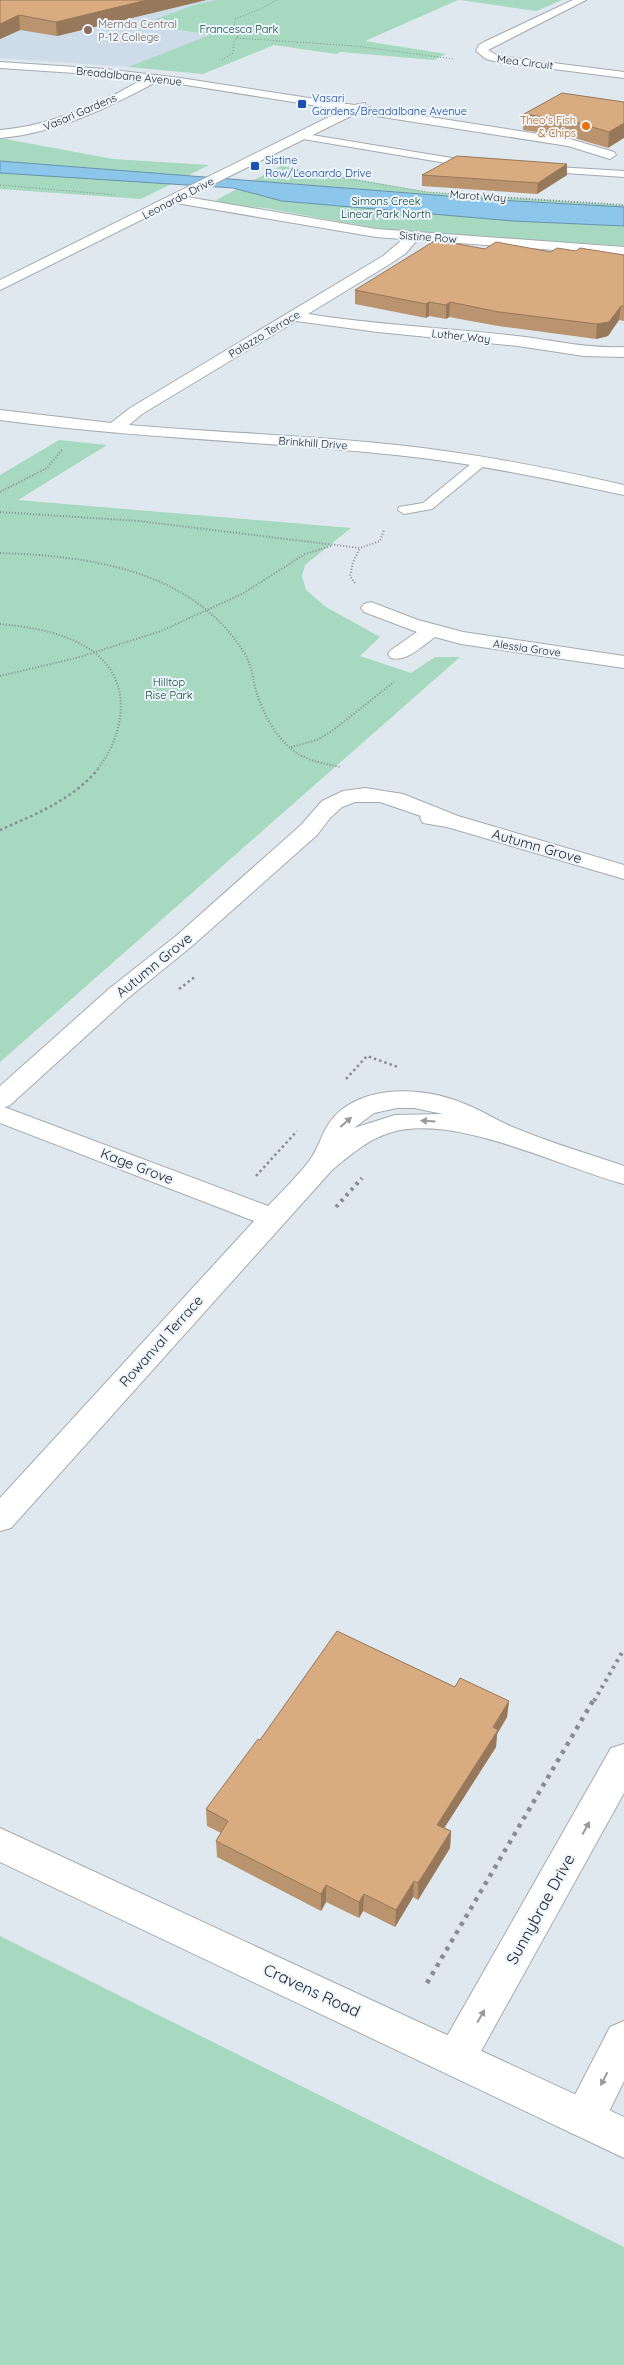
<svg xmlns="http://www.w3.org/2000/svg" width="624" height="2365" viewBox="0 0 624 2365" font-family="Quicksand,sans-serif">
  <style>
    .built { fill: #cedbe8 }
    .green { fill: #a6d9bf }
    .water { fill: #8cc6ea; stroke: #6a93ad }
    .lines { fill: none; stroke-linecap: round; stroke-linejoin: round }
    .lane-casing { stroke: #a3aab1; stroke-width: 2 }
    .street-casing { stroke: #a3aab1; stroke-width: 2 }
    .secondary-casing { stroke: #a3aab1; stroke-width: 2 }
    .path-far4 { stroke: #888d93; stroke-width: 1; stroke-dasharray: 1 2; stroke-linecap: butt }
    .path-far3 { stroke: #888d93; stroke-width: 2; stroke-dasharray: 1 2; stroke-linecap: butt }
    .path-far2 { stroke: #888d93; stroke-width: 2.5; stroke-dasharray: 2.5 3; stroke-linecap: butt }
    .path-far1 { stroke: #888d93; stroke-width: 4; stroke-dasharray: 3 4.5; stroke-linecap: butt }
    .path { stroke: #888d93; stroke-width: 4.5; stroke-dasharray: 4 5.5; stroke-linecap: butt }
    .lane { fill: #fff; fill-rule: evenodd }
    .street { fill: #fff; fill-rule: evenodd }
    .secondary { fill: #fff; fill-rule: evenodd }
    .wall { fill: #ba946e }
    .shaded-wall { fill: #97785a }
    .building { fill: #d8ac80; stroke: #97785a }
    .oneway { fill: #98999a }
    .education-dot { fill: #8d6e63; stroke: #edf5fc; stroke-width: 2 }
    .transit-dot { fill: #1a4fb4; stroke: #edf5fc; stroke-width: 2 }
    .food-dot { fill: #e8710a; stroke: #edf5fc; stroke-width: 2 }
    .labels { text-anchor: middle; stroke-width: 4; stroke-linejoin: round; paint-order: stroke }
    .far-education-label { font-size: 11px; fill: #785e54; stroke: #edf5fc; text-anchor: start }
    .far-park-label { font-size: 11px; fill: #10432f; stroke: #edf5fc }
    .far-street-label { font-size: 11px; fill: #1a1c1f; stroke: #edf5fc }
    .far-transit-label { font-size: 11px; fill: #164399; stroke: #edf5fc; text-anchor: start }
    .far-food-label { font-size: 11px; fill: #c56008; stroke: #edf5fc; text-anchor: end }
    .street-label { font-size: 14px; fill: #1a1c1f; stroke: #edf5fc }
    .near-street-label { font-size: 16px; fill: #1a1c1f; stroke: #edf5fc }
  </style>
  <rect width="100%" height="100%" fill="#e0e8ef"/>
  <!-- built -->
  <path class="built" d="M0,0H215L194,5L143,25L211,35L128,67L0,58Z"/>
  <!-- green -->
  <g class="green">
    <path d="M215,0H458L365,41L446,54L434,60L341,52L336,54L274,45L203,74L128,67L210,35L142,24L194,5Z"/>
    <path d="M460,0H562L536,11Z"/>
    <path d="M0,138L113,159L209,165L141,199L0,189Z"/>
    <path d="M281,166L429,192L624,205V246L386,230L265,208L224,205L216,200Z"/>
    <path d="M59,440L107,445L18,500L351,528L305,565L302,576L306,590L326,607L380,637L360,656L411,673L435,657H460L0,1062V475Z"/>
    <path d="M0,1936L624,2247V2365H0Z"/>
  </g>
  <!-- water -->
  <path class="water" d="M0,161L498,200L624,207V226L513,221L282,201L233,188L0,173Z"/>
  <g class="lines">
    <!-- lane casing -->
    <g class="lane-casing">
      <g id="lane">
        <path d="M300,133L476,162L481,165L476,168L297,138V134Z"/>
        <path d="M540,166L624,171V177L537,171V167Z"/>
        <path d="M481,458L487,462L485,465L432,509L404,514L398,510L399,507L423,503L477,459Z"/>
      </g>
    </g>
    <!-- street casing -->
    <g class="street-casing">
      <g id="street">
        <path d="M573,0H586L488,50L498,56L624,72V78L498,62L486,59L476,51L479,45L484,42Z"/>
        <path d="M156,75L162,78L160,80C109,107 58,133 0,138V130C41,127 77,112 114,95C128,88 142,78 156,75Z"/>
        <path d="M175,195L376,229L624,247V255L417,240L406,253L393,262L308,314C377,325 448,328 517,336C553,340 588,349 624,347V357L584,356L518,346L378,332L296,321L142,414L129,425C218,433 308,435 397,445C473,453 549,468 624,485V495C549,479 473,463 396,455C264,441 132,438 0,420V410L111,423L130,408L383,256L403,239L376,237L170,202L168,199L170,196Z"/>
        <path d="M371,602L418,620L463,632L624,656V668L461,644L435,637C422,646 407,662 391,658L388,654L391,650L417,632L364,612L361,608L364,604Z"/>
        <path d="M365,788L403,794L458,816L624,865V879L447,827L423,823L420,818L421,816L380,802H355L342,807L330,818L317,835L192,946L128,998L9,1106L4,1107L268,1206C282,1191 297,1177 309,1161C322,1144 321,1127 341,1110C377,1082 434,1089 472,1107C488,1114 503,1124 520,1130C554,1144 589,1154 624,1166V1184C560,1167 453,1112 389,1133C367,1140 349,1156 332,1170L11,1528L0,1531V1498L254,1221L0,1123V1086L110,988L176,936L301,825L322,801L343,791ZM397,1108H414L443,1114L395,1115L354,1128L374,1113Z"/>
        <path d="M624,1744V1793L470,2071L456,2077L442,2071L436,2058L442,2045L611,1748Z"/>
        <path d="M624,2021V2081L599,2132L584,2138L569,2132L563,2118L610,2027Z"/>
      </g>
    </g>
    <!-- secondary casing -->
    <g class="secondary-casing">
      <g id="secondary">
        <path d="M0,62L105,69L180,78L354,105L365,103L366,107L570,139L614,152L616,155L610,159L568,146L357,113L0,290V280L343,110L180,84L105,75L0,68Z"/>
        <path d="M0,1828L624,2117V2158L0,1862Z"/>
      </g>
    </g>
    <!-- path-far4 -->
    <g class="path-far4">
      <path d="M237,38L355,46L454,59"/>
      <path d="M222,60L233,53L234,41L240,34L234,26L235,19L261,9L276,0"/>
      <path d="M297,170L426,192L515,198"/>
      <path d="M0,185L116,195"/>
    </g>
    <!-- path-far3 -->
    <g class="path-far3">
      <path d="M496,197L624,205"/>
      <path d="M0,492L47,468L62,450"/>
      <path d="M0,512L139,521L360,548L380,541L384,530"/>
      <path d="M0,553C91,556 193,570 245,654C252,666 253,681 257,694C264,716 279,743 300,755C312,762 327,764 340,767"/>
      <path d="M355,583L350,576L353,562L360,548"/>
      <path d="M0,624C32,627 69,633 95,653C134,684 124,735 97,770"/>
      <path d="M0,676L80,657L161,631L242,594L305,554L331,546"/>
      <path d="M291,747L317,740L332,731L394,682"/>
    </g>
    <!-- path-far2 -->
    <g class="path-far2">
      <path d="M0,830C34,815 74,799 98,769"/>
      <path d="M179,989L196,976"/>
      <path d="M346,1079L367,1056L398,1067"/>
      <path d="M256,1176L297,1131"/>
    </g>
    <!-- path-far1 -->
    <g class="path-far1">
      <path d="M336,1207L362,1178"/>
      <path d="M594,1701L624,1649"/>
    </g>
    <!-- path -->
    <path class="path" d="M427,1983L594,1699"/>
    <!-- lane -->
    <use href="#lane" class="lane"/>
    <!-- street -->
    <use href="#street" class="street"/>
    <!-- secondary -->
    <use href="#secondary" class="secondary"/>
  </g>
  <!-- wall -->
  <g class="wall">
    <path d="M0,0H206L57,36L20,30L0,39Z"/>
    <path d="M624,102L608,148L571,137L523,130L524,114Z"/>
    <path d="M567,164V175L537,194L422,186V175Z"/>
    <path d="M485,249L551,252L576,251L624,255V321L619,320L608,336L596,339L498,326L449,317L446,319L429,316L426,318L355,304V290Z"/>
    <path d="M455,1687L509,1701L507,1717L497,1734L496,1747L444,1828L451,1831L450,1848L418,1900L413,1897L395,1927L363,1911L359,1918L326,1902L321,1911L217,1857L216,1841L221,1833L207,1826L206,1809L260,1740Z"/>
  </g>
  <!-- shaded-wall -->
  <g class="shaded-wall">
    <path d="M147,0H206L57,36L56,22Z"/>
    <path d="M19,15L20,30L0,39V24Z"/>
    <path d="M624,123V138L608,148L609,132Z"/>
    <path d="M567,164V175L537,194L538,183Z"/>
    <path d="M429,302V316L426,318V304Z"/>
    <path d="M450,302L449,317L446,319V305Z"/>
    <path d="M621,306L619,320L608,336L596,339L597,324Z"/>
    <path d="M509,1701L507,1717L497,1734L496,1747L436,1841L437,1825Z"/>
    <path d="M451,1831L450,1848L418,1900V1883Z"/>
    <path d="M414,1881L413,1897L395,1927L396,1910Z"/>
    <path d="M326,1885V1902L321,1911V1894Z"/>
    <path d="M364,1894L363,1911L359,1918V1902Z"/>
  </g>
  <!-- building -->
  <g class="building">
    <path d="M0,0H147L56,22L19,15L0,24Z"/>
    <path d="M562,93L624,102V123L609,132L572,121L524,114Z"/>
    <path d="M457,156L567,164L538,183L422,175Z"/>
    <path d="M436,240L485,249L496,242L551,252L557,248L576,251L580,248L624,255V306H621L609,322L597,324L499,312L450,302L446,305L429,302L426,304L355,290Z"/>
    <path d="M337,1631L455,1687L460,1678L509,1701L493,1727L498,1730L437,1825L451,1831L418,1883L414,1881L396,1910L364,1894L359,1902L326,1885L321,1894L216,1841L228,1821L206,1809L258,1739L260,1740Z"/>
  </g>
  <!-- one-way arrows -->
  <defs><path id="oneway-solid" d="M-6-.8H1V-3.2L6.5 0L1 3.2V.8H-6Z" transform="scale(1.25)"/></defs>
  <g class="oneway">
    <use href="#oneway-solid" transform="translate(428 1121) rotate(-177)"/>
    <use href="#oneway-solid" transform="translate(346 1122) rotate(-41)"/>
    <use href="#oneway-solid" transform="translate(586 1828) rotate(-61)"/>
    <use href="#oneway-solid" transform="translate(481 2016) rotate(-60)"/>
    <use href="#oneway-solid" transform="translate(604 2079) rotate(117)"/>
  </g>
  <!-- markers -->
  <circle class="education-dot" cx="88" cy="30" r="5"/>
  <g class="transit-dot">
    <rect x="297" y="99" width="10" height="10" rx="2.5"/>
    <rect x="250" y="161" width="10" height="10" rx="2.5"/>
  </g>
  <circle class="food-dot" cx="586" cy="126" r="5"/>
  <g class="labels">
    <!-- far-education labels -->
    <g class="far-education-label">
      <text x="98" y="28">Mernda Central<tspan x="98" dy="13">P-12 College</tspan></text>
    </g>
    <!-- far-park labels -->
    <g class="far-park-label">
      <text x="239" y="33">Francesca Park</text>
      <text x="386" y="205">Simons Creek<tspan x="386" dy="13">Linear Park North</tspan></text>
      <text x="169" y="686">Hilltop<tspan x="169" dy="13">Rise Park</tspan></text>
    </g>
    <!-- far-street labels -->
    <g class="far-street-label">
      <text transform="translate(525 62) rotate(7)" y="4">Mea Circuit</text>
      <text transform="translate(129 76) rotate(6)" y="4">Breadalbane Avenue</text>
      <text transform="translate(80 112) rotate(-23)" y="4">Vasari Gardens</text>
      <text transform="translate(478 196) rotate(4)" y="4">Marot Way</text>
      <text transform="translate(178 198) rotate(-27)" y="4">Leonardo Drive</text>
      <text transform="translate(428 237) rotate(4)" y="4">Sistine Row</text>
      <text transform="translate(264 334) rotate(-31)" y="4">Palazzo Terrace</text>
      <text transform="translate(461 336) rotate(6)" y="4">Luther Way</text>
      <text transform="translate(313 443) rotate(4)" y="4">Brinkhill Drive</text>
      <text transform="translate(527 648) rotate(8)" y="4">Alessia Grove</text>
    </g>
    <!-- far-transit labels -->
    <g class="far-transit-label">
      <text x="312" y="102">Vasari<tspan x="312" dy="13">Gardens/Breadalbane Avenue</tspan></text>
      <text x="265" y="164">Sistine<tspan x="265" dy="13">Row/Leonardo Drive</tspan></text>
    </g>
    <!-- far-food labels -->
    <g class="far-food-label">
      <text x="576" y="124">Theo's Fish<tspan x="576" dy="13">&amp; Chips</tspan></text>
    </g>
    <!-- street labels -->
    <g class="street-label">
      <text transform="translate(537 846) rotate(16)" y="5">Autumn Grove</text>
      <text transform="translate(154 965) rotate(-39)" y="5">Autumn Grove</text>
      <text transform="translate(137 1166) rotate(21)" y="5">Kage Grove</text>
      <text transform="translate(161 1341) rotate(-48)" y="5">Rowanval Terrace</text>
    </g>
    <!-- near-street labels -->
    <g class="near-street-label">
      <text transform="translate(540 1909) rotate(-61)" y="6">Sunnybrae Drive</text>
      <text transform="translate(312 1990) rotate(25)" y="6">Cravens Road</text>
    </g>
  </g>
</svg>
